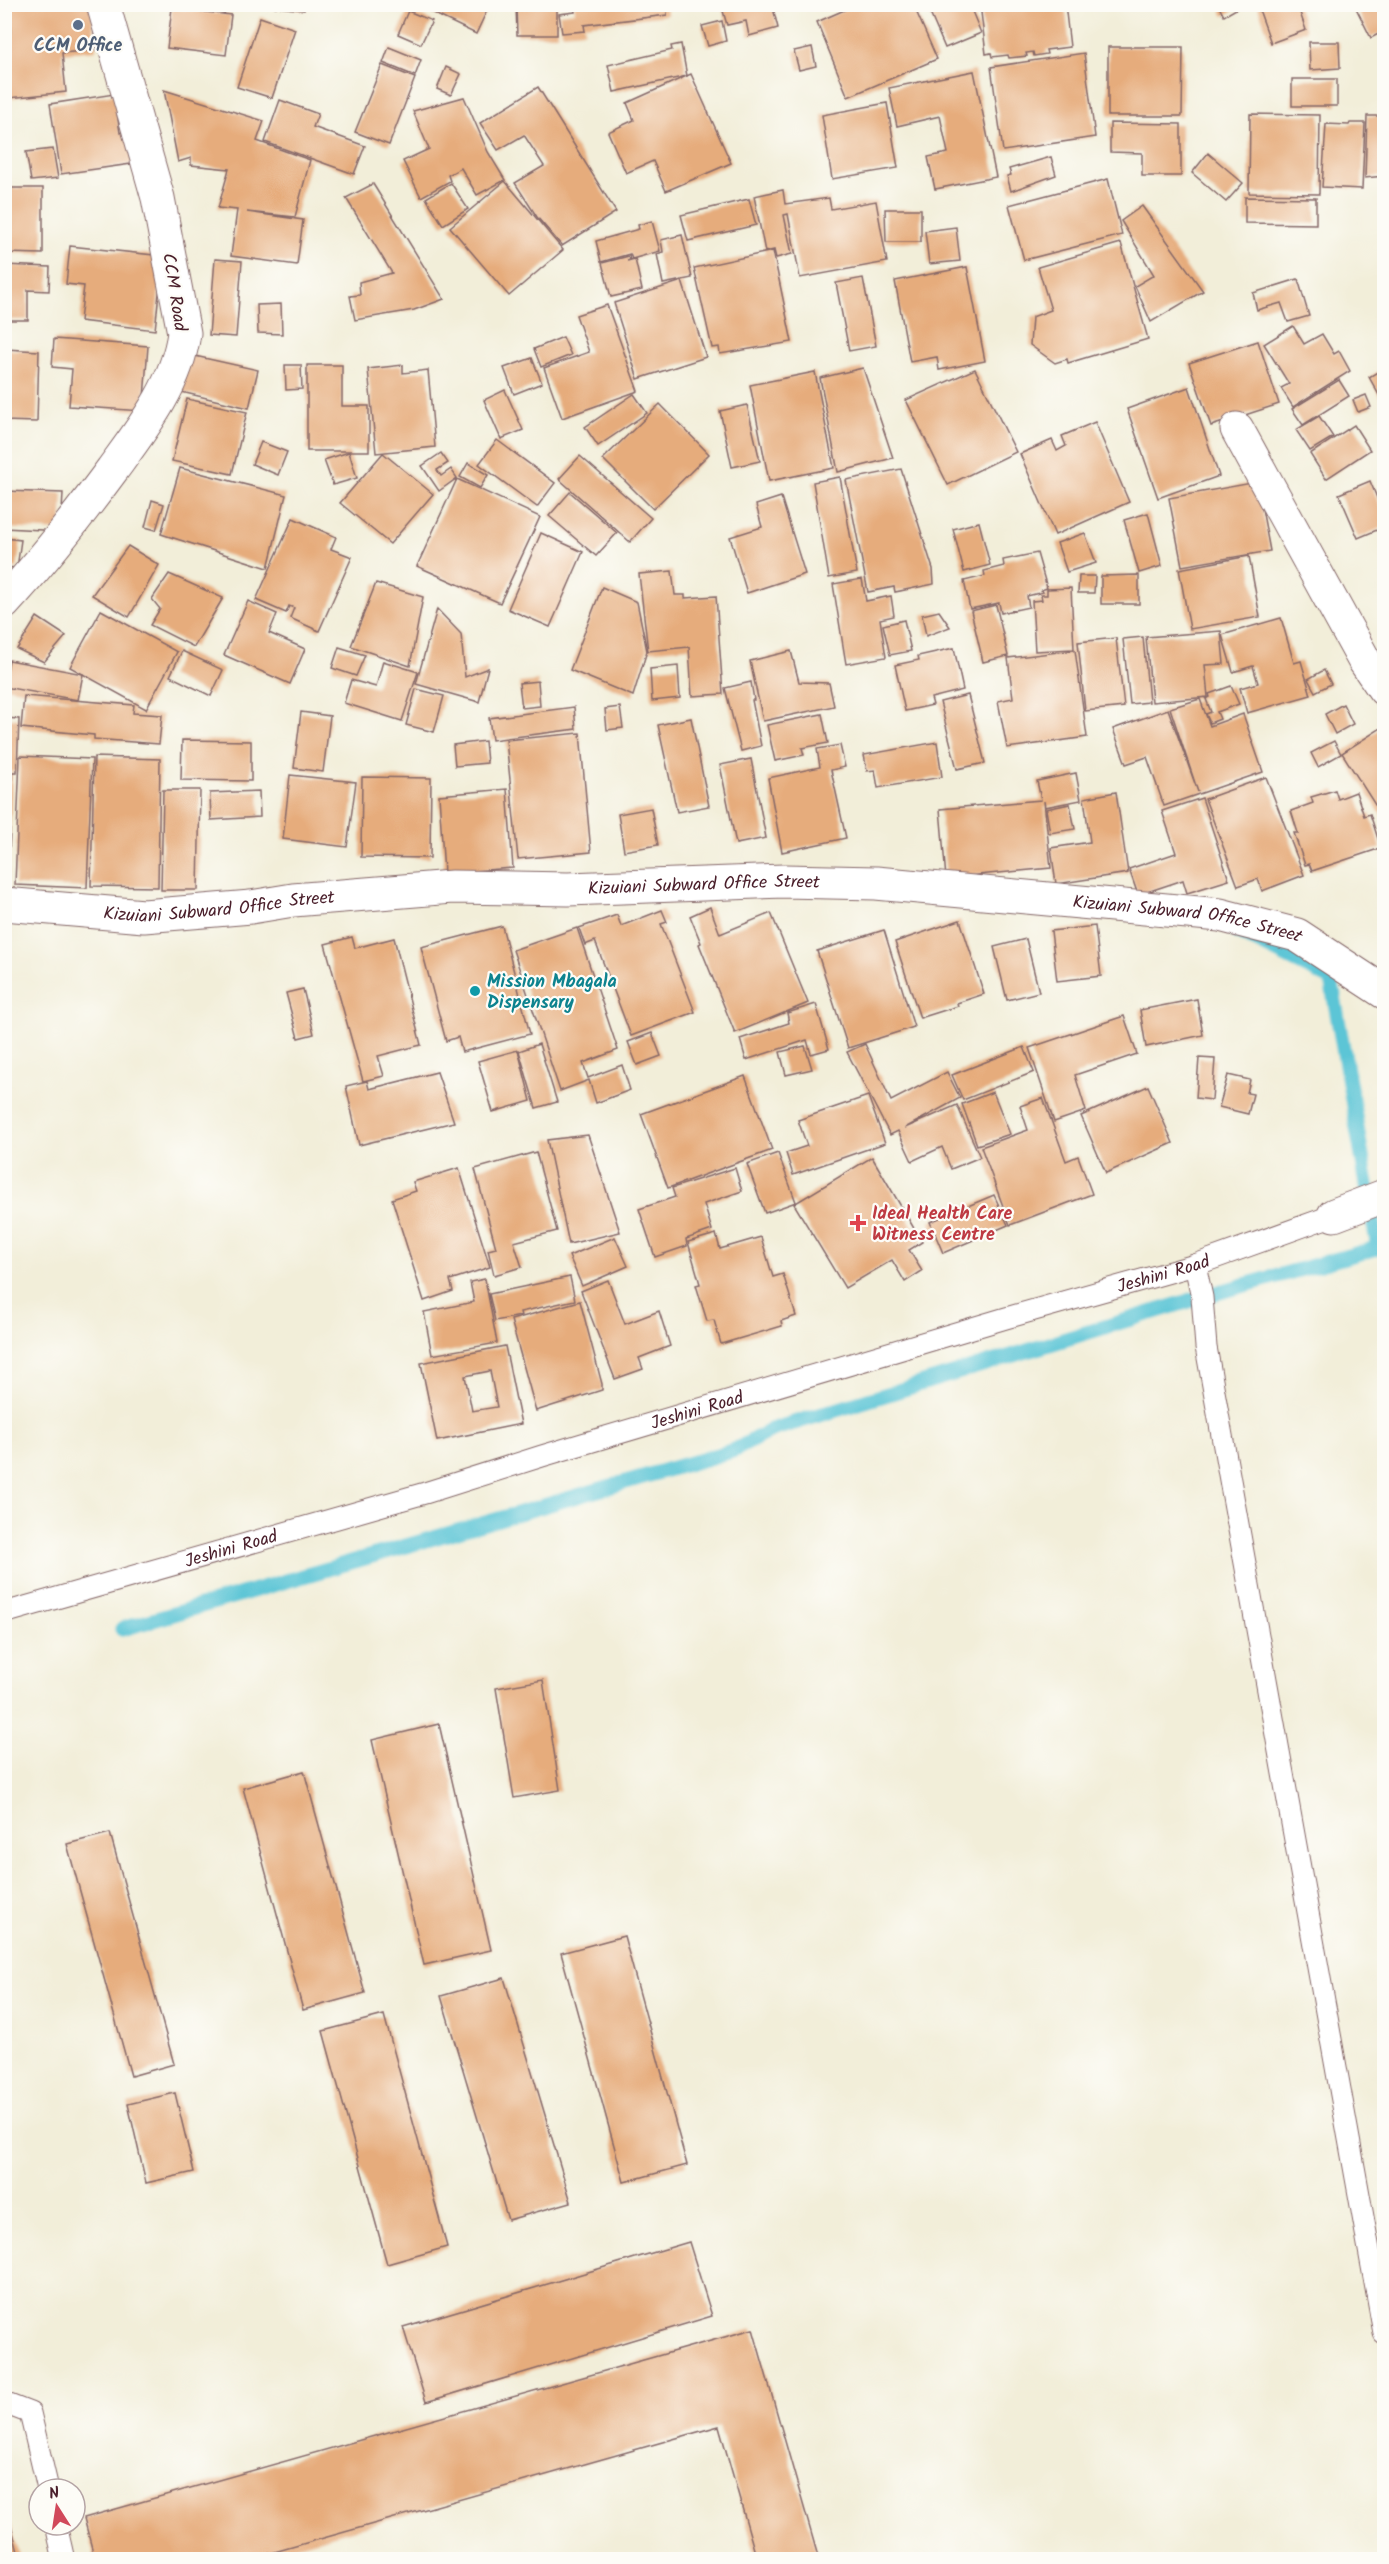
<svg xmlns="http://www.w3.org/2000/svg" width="1389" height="2564" viewBox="0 0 1389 2564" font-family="Kalam,sans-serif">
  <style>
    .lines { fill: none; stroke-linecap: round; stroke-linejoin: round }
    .stream { stroke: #5bc5d6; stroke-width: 15 }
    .building { fill: #e6ac7c; fill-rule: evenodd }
    .lane-casing { stroke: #856768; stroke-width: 23 }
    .street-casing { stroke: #856768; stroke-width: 35 }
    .lane { stroke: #fff; stroke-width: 21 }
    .street { stroke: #fff; stroke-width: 33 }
    .service-dot { fill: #5c6f8a; stroke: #fdfcf7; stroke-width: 2 }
    .culture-dot { fill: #0f9aa8; stroke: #fdfcf7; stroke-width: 2 }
    .health-dot { fill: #e0444e; stroke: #fdfcf7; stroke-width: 2 }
    .labels { text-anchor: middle; stroke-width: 4.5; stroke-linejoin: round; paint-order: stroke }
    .service-label { font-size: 18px; font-weight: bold; fill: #4e5e75; stroke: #fdfcf7 }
    .street-label { font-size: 18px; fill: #4a1f2b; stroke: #fdfcf7 }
    .culture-label { font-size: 18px; font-weight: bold; fill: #0d838f; stroke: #fdfcf7; text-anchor: start }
    .health-label { font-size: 18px; font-weight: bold; fill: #be3a42; stroke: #fdfcf7; text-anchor: start }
  </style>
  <rect width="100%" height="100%" fill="#fdfcf7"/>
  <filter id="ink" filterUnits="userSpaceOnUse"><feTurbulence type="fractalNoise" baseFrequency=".0167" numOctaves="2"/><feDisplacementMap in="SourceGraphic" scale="12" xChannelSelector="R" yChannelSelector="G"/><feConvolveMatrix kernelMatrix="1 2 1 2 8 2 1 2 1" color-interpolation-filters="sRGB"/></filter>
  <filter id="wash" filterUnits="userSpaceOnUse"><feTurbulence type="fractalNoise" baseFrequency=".008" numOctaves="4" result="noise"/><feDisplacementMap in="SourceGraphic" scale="24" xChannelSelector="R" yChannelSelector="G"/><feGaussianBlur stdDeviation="1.35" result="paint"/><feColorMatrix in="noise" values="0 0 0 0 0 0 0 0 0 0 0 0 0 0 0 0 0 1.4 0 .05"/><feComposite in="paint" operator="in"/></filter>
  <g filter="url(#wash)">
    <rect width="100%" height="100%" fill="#f2eed9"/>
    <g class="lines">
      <!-- stream -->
      <g class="stream">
        <path d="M1237,932L1331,979L1378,1248"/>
        <path d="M122,1629L735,1450L771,1430L1202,1297L1384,1246"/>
      </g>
    </g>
    <g id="blocks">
      <!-- building -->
      <g class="building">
        <path d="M11,4H91L96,50L62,53L66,92L9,98Z"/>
        <path d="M249,4H304V10Z"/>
        <path d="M414,4H490L476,34Z"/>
        <path d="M574,4H666L667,15L584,25L585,31L562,33L559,14L575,12Z"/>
        <path d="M721,4H772L778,28L749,36L746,21L727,25Z"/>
        <path d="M858,4H913L937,59L848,97L817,22Z"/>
        <path d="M926,4H969L981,33L945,48Z"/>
        <path d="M980,4H1065L1070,47L1046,50L1047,54L1034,56L1033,52L1026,53L1027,56L1009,58L1008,55L992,57L991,53L986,54Z"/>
        <path d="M1257,4H1297L1306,30L1271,43Z"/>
        <path d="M1354,4H1384V31L1371,38Z"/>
        <path d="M516,5H557V35H517Z"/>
        <path d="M1218,5H1243L1224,16Z"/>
        <path d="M172,8L231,15L226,55L167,48Z"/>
        <path d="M408,11L432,21L421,44L398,34Z"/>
        <path d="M260,17L295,29L272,98L237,87Z"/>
        <path d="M722,21L726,41L708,46L702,26Z"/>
        <path d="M1309,42H1339L1340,68L1310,70Z"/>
        <path d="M681,44L687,76L614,92L608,65L672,50L671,46Z"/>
        <path d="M389,47L421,60L415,76L383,63Z"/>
        <path d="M812,47L816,66L799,70L794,51Z"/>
        <path d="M1108,47H1183L1182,116H1108Z"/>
        <path d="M1084,53L1095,137L1003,151L991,67Z"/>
        <path d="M382,65L415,78L389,145L355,132Z"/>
        <path d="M446,67L461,74L451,95L437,89Z"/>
        <path d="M974,71L996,177L935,189L928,157L948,153L940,116L897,126L889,88Z"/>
        <path d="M691,74L731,163L666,191L653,161L626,173L608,132L634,120L627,103Z"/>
        <rect x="1292" y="79" width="45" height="27"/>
        <path d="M538,87L616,212L562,246L537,217L515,183L544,166L524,135L498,150L480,123Z"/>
        <path d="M164,90L264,121L257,141L310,160L295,217L247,212L303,220L297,265L231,256L237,210L218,208L229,169L191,165V158L178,162Z"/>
        <path d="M114,94L120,133L134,131L138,163L61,174L50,104Z"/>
        <path d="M464,97L488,152L505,180L477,195L461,168L448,175L450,181L421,197L403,161L429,149L413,111Z"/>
        <path d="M280,100L318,114L313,127L365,146L354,174L265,142Z"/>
        <path d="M887,103L898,168L832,179L822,115Z"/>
        <path d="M1250,114L1320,115L1319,194L1249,193Z"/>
        <path d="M1367,116H1384V176L1365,178Z"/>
        <path d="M1110,123L1181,124V176H1142V153L1110,152Z"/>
        <path d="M1350,123H1365L1362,189L1322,187L1326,124L1349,125Z"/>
        <path d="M53,149L58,178L31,181L26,152Z"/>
        <path d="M1208,153L1243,183L1226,202L1192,173Z"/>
        <path d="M1051,157L1056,175L1011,191L1007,176L1011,175L1009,169Z"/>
        <path d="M1108,179L1122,235L1024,260L1009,205Z"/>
        <path d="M505,181L563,250L509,296L450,227Z"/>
        <path d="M451,183L468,209L443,225L426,198Z"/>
        <path d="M373,184L444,299L414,310L355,320L350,296L360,295L359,282L392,273L346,198Z"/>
        <path d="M4,188H43V254L4,253Z"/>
        <path d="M783,190L785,204L829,198L831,209L876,201L887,262L800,278L788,214L784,215L792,254L776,258L774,250L765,252L754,196Z"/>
        <path d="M1245,197L1316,198V224L1245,223Z"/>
        <path d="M749,199L756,225L688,241L681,215Z"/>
        <path d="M1142,206L1203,291L1151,322L1135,286L1154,275L1121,221Z"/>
        <path d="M885,209H921V242H886Z"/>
        <path d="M652,221L660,251L632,259L630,254L601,262L596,241L639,229L638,225Z"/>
        <path d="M956,227L960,261L929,264L925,231Z"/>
        <path d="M682,235L692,278L663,284L657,254L663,252L661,240Z"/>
        <path d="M1121,243L1148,339L1068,363L1067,359L1055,363L1030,345L1032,317L1051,310L1038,267Z"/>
        <path d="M70,246L163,256L155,330L80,321L84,286L66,284Z"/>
        <path d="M773,251L792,342L720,354L719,347L712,348L694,268Z"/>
        <path d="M629,256L630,260L627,261L635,259L642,290L611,297L602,263Z"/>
        <path d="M215,259L242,261L236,337L209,335Z"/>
        <path d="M4,265L50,267L49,291L28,290V320H4Z"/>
        <path d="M967,267L985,361L939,370L937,357L910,362L895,281Z"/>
        <path d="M863,278L876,346L849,351L836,283Z"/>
        <path d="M1298,279L1309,316L1288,322L1281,303L1257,310L1253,293Z"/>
        <path d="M682,281L706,357L638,379L614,303Z"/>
        <path d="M281,304L282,334L258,333L257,305Z"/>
        <path d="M607,305L638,391L562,418L544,368L589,352L576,315Z"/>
        <path d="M1293,326L1304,344L1322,334L1334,354L1339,351L1350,371L1293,407L1281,388L1289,384L1264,344Z"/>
        <path d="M563,337L571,355L541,367L534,349Z"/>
        <path d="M54,339L148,346L143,411L69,406L72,369L52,367Z"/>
        <path d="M1258,341L1279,404L1211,426L1189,363Z"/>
        <path d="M5,349L39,351L37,422L4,421Z"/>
        <path d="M186,354L258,370L249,408L177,391Z"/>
        <path d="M532,358L542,383L514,394L504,368Z"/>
        <path d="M285,365H301L302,389L286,390Z"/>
        <path d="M307,365H342V406H369V451H307Z"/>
        <path d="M403,365V373L428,370L435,447L376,453L368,369Z"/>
        <path d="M863,368L893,458L838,472L820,378Z"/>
        <path d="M1384,368V404L1369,377Z"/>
        <path d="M975,369L1016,452L948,485L906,400Z"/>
        <path d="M815,372L834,468L769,481L750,385Z"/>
        <path d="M1339,380L1349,396L1303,425L1292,409Z"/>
        <path d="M1189,387L1219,476L1158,498L1127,409Z"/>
        <path d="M505,390L523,430L501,439L484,400Z"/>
        <path d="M634,394L647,413L598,446L585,427Z"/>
        <path d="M1366,395L1371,407L1358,412L1353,400Z"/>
        <path d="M187,399L247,412L232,474L172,461Z"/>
        <path d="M660,404L709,454L653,509L603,459Z"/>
        <path d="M747,405L760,461L732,467L720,411Z"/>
        <path d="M1319,416L1333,437L1310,451L1296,430Z"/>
        <path d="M1095,422L1129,502L1055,535L1020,454L1052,440L1057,451L1066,446L1062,436Z"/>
        <path d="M1354,425L1370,450L1326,479L1310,454Z"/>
        <path d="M497,440L555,483L537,507L479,464Z"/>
        <path d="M261,442L287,452L278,475L252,464Z"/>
        <path d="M349,452L357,478L333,485L324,460Z"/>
        <path d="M383,453L433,494L390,544L340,503Z"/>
        <path d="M441,453L448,463L437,470L441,476L451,469L457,478L439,491L422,466Z"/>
        <path d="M580,456L651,518L630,542L559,479Z"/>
        <path d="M468,463L488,475L480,488L460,477Z"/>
        <path d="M180,468L286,495L268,568L161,534Z"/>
        <path d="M901,469L933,569L934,584L895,592L894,587L868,592L846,480Z"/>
        <path d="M840,477L857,573L829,578L813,482Z"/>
        <path d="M457,479L540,517L500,603L417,566Z"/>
        <path d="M1370,481L1384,515V527L1358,538L1339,494Z"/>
        <path d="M1257,482L1270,551L1182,566L1169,498Z"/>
        <path d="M4,491L63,493L61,531L4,528Z"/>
        <path d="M570,492L617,533L596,556L549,516Z"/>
        <path d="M781,497L805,574L747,593L730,537L762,527L756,505Z"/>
        <path d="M152,500L164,504L156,530L145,527Z"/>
        <path d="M1148,513L1162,566L1139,573L1124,520Z"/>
        <path d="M293,518L336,537L331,549L352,557L319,631L290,618L294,608L289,606L286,613L256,600Z"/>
        <path d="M979,522L990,565L964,572L953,529Z"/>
        <path d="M541,533L583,552L550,627L508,609Z"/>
        <path d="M1085,533L1096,563L1067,572L1057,543Z"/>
        <path d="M4,538L21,540L17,568L4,567Z"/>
        <path d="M128,546L159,565L129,617L92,595Z"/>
        <path d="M1037,553L1047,588L1041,590L1043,592L1027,596L1029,607L1001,613L999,603L970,609L964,581L985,576L984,571L1004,566L1003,560Z"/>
        <path d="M1249,556L1260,617L1190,629L1179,569Z"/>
        <path d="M672,571L675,595H685V598L716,596L723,694L692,696L689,647L648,651L639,574Z"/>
        <path d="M169,574L223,598L194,647L150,625L160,609L152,599Z"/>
        <path d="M1139,575V604H1101V576Z"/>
        <path d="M1079,576H1095L1094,593H1078Z"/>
        <path d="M862,579L866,601L891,596L894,616L880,619L886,657L846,664L833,584Z"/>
        <path d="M376,583L423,597L410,666L351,646Z"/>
        <path d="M602,587L637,602L647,651L633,696L570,670Z"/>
        <path d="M1071,588L1074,649L1035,651L1032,601L1042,600L1041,595H1047V589Z"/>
        <path d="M248,601L277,614L269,633L305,649L290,684L224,655Z"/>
        <path d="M996,605L1008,656L983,662L971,611Z"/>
        <path d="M437,609L461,634L465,677L488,668L479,702L416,684Z"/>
        <path d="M101,610L177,652L146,709L70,667Z"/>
        <path d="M939,611L950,627L926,636L922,615Z"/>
        <path d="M37,617L66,636L44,662L17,649Z"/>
        <path d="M1281,618L1294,663L1301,661L1311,695L1247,713L1240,688L1258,683L1253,666L1233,672L1222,635Z"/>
        <path d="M904,620L911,651L890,655L883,625Z"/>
        <path d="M1221,631L1224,664L1205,665L1208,697L1152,702L1146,637Z"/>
        <path d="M1143,637L1149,702L1130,704L1123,639Z"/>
        <path d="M1116,638L1124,707L1085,711L1078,642Z"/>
        <path d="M339,647L365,655L356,676L332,668Z"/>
        <path d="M954,648L963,690L931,698L933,705L905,711L895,665L919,660L918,656Z"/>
        <path d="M1075,650L1087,737L1007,748L998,701L1013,698L1008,658Z"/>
        <path d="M182,651L223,670L211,696L170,676Z"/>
        <path d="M791,651L799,682L829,683L834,706L763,721L750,661Z"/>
        <path d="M9,660L83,674L78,700L4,687Z"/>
        <path d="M383,661L418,672L402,721L344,703L351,680L376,687Z"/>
        <path d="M678,666L680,698L652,701L650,669Z"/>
        <path d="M1324,670L1331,684L1315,692L1308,679Z"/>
        <path d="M538,681L540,706L522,708L519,683Z"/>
        <path d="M751,682L754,700H752L761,746L741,751L725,688Z"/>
        <path d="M1231,686L1239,704L1217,712L1220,719L1210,723L1206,714L1211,712L1206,699L1210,697L1209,694Z"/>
        <path d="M416,689L444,696L434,732L406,725Z"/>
        <path d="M968,695L985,763L957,769L940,702Z"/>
        <path d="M24,696L134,705L133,713L162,715L159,744L94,739V735L21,728Z"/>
        <path d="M1200,699L1210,726L1243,714L1263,772L1164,806L1147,757L1126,764L1113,729L1168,709L1198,792L1170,708Z"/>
        <path d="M1343,704L1353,724L1335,734L1325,714Z"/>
        <path d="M574,707L576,729L492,740L489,718Z"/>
        <path d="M620,707L623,728L607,730L605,709Z"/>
        <path d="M301,712L330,716L323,772L294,768Z"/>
        <path d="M822,714L828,743L802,748L804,755L775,761L767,725Z"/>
        <path d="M4,718L19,719L17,772H4Z"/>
        <path d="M691,718L709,806L677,812L658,725Z"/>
        <path d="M1384,726V819L1342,753Z"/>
        <path d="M580,733L591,852L518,859L506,740Z"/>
        <path d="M182,740L251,741V781L181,780Z"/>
        <path d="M485,741L487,763L455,766L453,745Z"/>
        <path d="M1334,741L1341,754L1318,767L1311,753Z"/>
        <path d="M937,742L942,777L878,788L875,770L867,771L864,755Z"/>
        <path d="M840,745L845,767L831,770L846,838L782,852L768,778L820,767L817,749Z"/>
        <path d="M20,756L92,759L87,888L15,885Z"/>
        <path d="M94,757L160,759L158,887L91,886Z"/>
        <path d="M751,759L766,838L736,844L720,765Z"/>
        <path d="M4,773H12L8,880H4Z"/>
        <path d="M1076,773L1081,800L1045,807L1044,801L1051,868L946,878L940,809L1041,800L1037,781Z"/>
        <path d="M290,775L356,782L347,847L283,839Z"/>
        <path d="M362,777L431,778L430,858L361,857Z"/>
        <path d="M1266,777L1304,875L1262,891L1258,879L1238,886L1205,799Z"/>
        <path d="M507,789L513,868L444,873L439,795Z"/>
        <path d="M163,790H200L198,890H161Z"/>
        <path d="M1335,790L1338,799L1356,792L1364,816L1370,814L1381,848L1312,871L1309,864L1305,865L1294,833H1298L1291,811L1313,803L1311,797Z"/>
        <path d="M259,791L260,817L211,820L210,793Z"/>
        <path d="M1116,792L1128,873L1056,884L1051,848L1090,842L1084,798Z"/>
        <path d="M1202,798L1229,880L1187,893L1183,880L1138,895L1129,869L1176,853L1162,811Z"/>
        <path d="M1070,804L1075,829L1050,833L1046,809Z"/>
        <path d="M651,808L658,845L624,851L618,814Z"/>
        <path d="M710,907L720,934L771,913L808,1003L735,1033L699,944L701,943L690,916Z"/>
        <path d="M662,910L667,922L661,924L695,1012L631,1036L595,941L585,945L579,928L617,915L621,926Z"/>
        <path d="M960,920L984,994L957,1003L958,1006L920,1018L895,942Z"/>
        <path d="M502,926L530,1034L462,1052L458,1037L446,1041L421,947Z"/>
        <path d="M1095,926L1101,976L1057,981L1051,931Z"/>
        <path d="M577,928L618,1050L583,1063L588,1078L622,1065L630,1090L596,1103L589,1080L560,1091L513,950Z"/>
        <path d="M884,930L914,1027L848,1048L817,951Z"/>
        <path d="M352,937L355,948L394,938L421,1045L378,1056L384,1076L363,1081L325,944Z"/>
        <path d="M1026,939L1039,992L1007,1000L994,947Z"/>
        <path d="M303,989L314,1034L298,1038L286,993Z"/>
        <path d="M1197,999L1203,1035L1146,1047L1140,1010Z"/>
        <path d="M816,1004L829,1049L811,1054L807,1040L746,1060L740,1039L789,1023L787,1013Z"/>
        <path d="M1124,1016L1137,1054L1075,1075L1086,1111L1054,1122L1029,1048Z"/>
        <path d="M652,1033L661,1056L637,1065L628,1042Z"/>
        <path d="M539,1044L557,1102L536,1108L519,1051Z"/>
        <path d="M865,1044L891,1101L947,1072L960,1098L905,1128L957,1105L980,1157L951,1169L942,1147L912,1161L898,1131L890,1135L847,1052Z"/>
        <path d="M805,1046L812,1069L786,1075L780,1052Z"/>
        <path d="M1024,1047L1034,1072L963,1100L952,1075Z"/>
        <path d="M518,1050L531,1101L493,1112L478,1061Z"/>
        <path d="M1199,1058L1215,1059L1212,1100L1196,1098Z"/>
        <path d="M437,1072L454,1122L359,1145L346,1086L367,1081L369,1089Z"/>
        <path d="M1228,1075L1250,1080L1247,1093L1253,1094L1248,1114L1219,1107Z"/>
        <path d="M745,1076L772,1150L668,1188L641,1114Z"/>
        <path d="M1148,1086L1173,1143L1106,1173L1081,1116Z"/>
        <path d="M993,1092L1010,1134L977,1145L962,1104Z"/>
        <path d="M868,1096L885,1143L793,1175L786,1153L807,1146L798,1120Z"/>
        <path d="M1043,1098L1066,1161L1078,1156L1092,1194L1010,1225L981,1147L1028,1130L1020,1106Z"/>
        <path d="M588,1135L620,1232L569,1244L547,1140Z"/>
        <path d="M536,1152L557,1231L514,1242L522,1267L494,1275L488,1250L496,1248L475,1169Z"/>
        <path d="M778,1153L796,1202L765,1213L747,1164Z"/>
        <path d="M872,1157L922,1242L909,1250L922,1271L905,1282L892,1260L845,1288L794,1204Z"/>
        <path d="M459,1168L490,1267L450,1280L453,1291L424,1301L392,1199L416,1191L413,1182Z"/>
        <path d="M735,1168L742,1191L704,1204L712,1230L686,1239L687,1246L655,1257L639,1209L675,1197L672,1188Z"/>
        <path d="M994,1195L1008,1225L943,1253L930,1222Z"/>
        <path d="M716,1234L720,1249L761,1237L773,1277L783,1274L796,1316L781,1321L782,1326L721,1344L714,1320L707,1321L696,1285L700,1284L688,1242Z"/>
        <path d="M615,1237L628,1266L582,1286L569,1256Z"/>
        <path d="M570,1277L575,1300L520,1312L521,1316L495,1321L489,1294Z"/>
        <path d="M485,1279L497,1343L432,1355L424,1312L474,1302L470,1282Z"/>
        <path d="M608,1280L625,1324L659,1311L670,1346L639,1358L643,1369L615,1379L581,1291Z"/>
        <path d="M580,1301L602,1384V1390L536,1411L511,1320Z"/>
        <path d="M505,1346L521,1424L437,1441L421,1363ZM490,1371L497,1407L472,1411L465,1376Z"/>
        <path d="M543,1680L560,1790L514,1798L496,1688Z"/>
        <path d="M439,1724L491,1950L424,1965L372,1740Z"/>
        <path d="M304,1771L365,1993L303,2010L243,1788Z"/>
        <path d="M110,1833L174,2064L131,2076L67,1844Z"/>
        <path d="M624,1936L687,2165L624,2182L561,1953Z"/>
        <path d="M504,1978L571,2202L508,2220L441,1996Z"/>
        <path d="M384,2015L447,2247L387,2264L323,2031Z"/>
        <path d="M175,2093L194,2172L146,2183L128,2104Z"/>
        <path d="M689,2242L712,2316L426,2402L403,2327Z"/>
        <path d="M753,2329L819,2560H757L719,2426L246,2560H95L84,2518Z"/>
        <path d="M4,2501H5L20,2560H4Z"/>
      </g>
    </g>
  </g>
  <g filter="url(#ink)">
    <use href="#blocks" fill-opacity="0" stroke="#856768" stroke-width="1.5"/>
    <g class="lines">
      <!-- lane casing -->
      <g class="lane-casing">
        <g id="lane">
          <path d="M1195,1265L1202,1297L1206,1347L1384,2333"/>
          <path id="s1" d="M4,1613L425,1493L542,1456L1006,1318L1195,1265L1334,1215"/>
          <path d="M4,2403L30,2413L48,2489"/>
          <path d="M56,2525L64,2560"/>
        </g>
      </g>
      <!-- street casing -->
      <g class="street-casing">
        <g id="street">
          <path d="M1237,429L1364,660L1384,689"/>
          <path d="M4,603C43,561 78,516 112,470C142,429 177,385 184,333L158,198L103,4"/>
          <path id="s2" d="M4,904L144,916L251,907L293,900L452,887L568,889L784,881L876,883L1220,915L1297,935L1384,992"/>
          <path d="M1334,1215L1384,1196"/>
        </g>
      </g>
      <!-- lane -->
      <use href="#lane" class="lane"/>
      <!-- street -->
      <use href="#street" class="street"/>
    </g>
  </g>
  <!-- markers -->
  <circle class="service-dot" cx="78" cy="25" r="6"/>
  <circle class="culture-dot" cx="475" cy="991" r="6"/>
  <path class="health-dot" d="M855 1214h6v6h6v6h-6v6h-6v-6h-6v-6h6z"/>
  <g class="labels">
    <!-- service labels -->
    <g class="service-label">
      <text x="78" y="51">CCM Office</text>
    </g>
    <!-- street labels -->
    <g class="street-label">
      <text transform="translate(175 292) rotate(81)" y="6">CCM Road</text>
      <text dy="6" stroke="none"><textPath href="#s2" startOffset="702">Kizuiani Subward Office Street</textPath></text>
      <text dy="6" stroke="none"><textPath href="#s2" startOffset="216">Kizuiani Subward Office Street</textPath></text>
      <text dy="6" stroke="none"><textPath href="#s2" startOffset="1188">Kizuiani Subward Office Street</textPath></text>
      <text dy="6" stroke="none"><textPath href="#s1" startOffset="1208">Jeshini Road</textPath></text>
      <text dy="6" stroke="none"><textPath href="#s1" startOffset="722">Jeshini Road</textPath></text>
      <text dy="6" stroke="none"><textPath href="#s1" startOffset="236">Jeshini Road</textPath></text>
    </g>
    <!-- culture labels -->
    <g class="culture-label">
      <text x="487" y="987">Mission Mbagala<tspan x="487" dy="21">Dispensary</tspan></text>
    </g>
    <!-- health labels -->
    <g class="health-label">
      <text x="872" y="1219">Ideal Health Care<tspan x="872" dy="21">Witness Centre</tspan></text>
    </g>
  </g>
  <!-- margin -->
  <rect width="1389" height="2564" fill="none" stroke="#fdfcf7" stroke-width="24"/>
  <!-- north arrow -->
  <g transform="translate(57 2507) rotate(348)"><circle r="28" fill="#fdfcf7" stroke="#b5a4a5" stroke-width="1.5"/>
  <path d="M0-4.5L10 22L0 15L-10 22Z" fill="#d1495b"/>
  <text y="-9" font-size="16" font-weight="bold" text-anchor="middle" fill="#4a1f2b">N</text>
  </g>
</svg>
